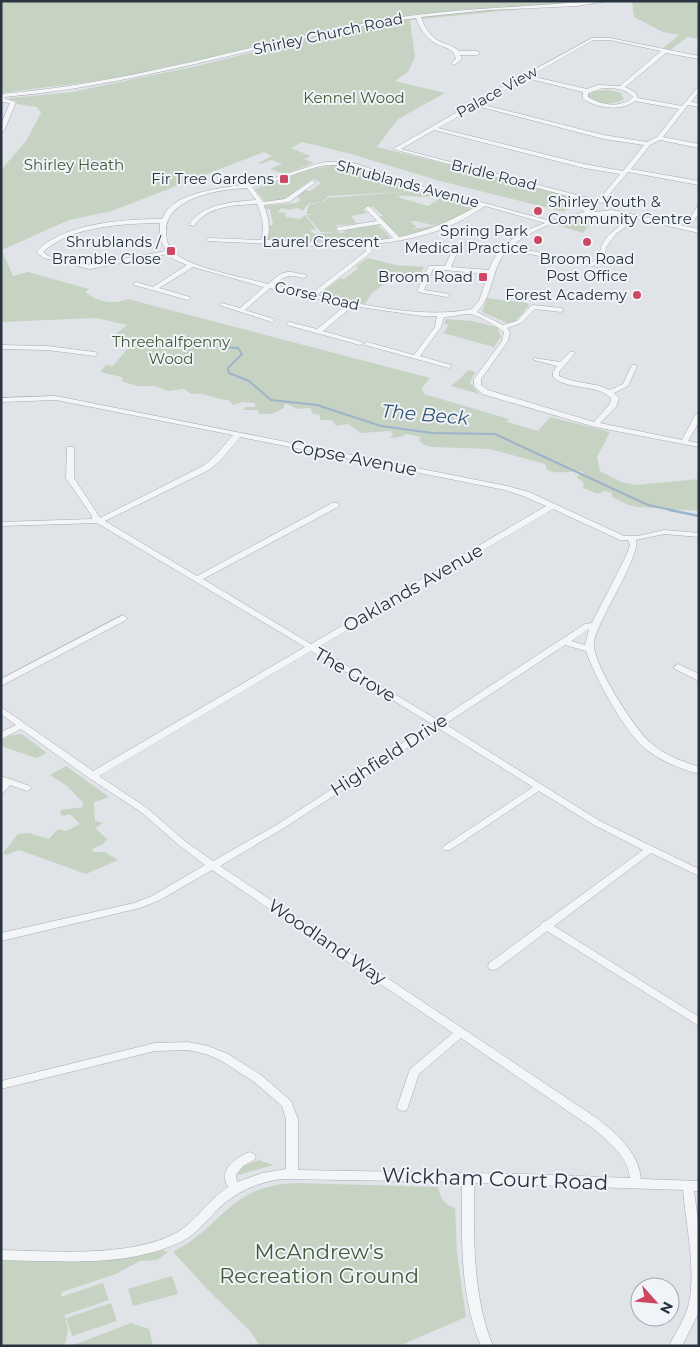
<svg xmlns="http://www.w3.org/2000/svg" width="700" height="1347" viewBox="0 0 700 1347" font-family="Montserrat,sans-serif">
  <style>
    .green { fill: #c7d3c2 }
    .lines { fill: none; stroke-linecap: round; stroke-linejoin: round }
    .stream-far1 { stroke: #9cb4c9; stroke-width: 2 }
    .stream { stroke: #9cb4c9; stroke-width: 2.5 }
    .minor-casing { stroke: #a5abb3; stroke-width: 1 }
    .minor { fill: #f3f5f7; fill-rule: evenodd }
    .poi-dot { fill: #cd4763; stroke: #f0f3f7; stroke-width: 2 }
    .labels { text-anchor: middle; stroke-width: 4; stroke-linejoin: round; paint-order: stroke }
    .far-street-label { font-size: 15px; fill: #293341; stroke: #f0f3f7 }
    .far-park-label { font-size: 15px; fill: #405c37; stroke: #f0f3f7 }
    .far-poi-label { font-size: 15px; fill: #293341; stroke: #f0f3f7; text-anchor: end }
    .street-label { font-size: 18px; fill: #293341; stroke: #f0f3f7 }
    .water-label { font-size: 19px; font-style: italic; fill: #345474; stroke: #f0f3f7 }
    .near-street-label { font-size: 21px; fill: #293341; stroke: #f0f3f7 }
    .near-park-label { font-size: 21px; fill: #405c37; stroke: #f0f3f7 }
  </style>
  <rect width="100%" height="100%" fill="#e0e4e9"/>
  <!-- green -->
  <g class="green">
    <path d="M1,1H604L410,20L415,57L408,72L395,81L445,93L398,119L377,147L578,197V200L564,212L440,181L351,154L302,142L291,148L311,156L304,159L314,163L284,174L270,169L282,164L272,160L261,164L258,163L272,156L264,152L112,211L69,220L2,250L13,276L28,272L89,289L85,292C98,302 114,305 128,299L430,378L422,388L424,394L509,419L507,422L538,431L550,417L610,432L597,457L600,471L621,482L637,485L699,479V511L638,507L628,505L612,497V493L604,491L598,494L583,488L584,483L577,478L578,475L584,473L580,471C567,471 560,475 547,470L545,464L490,449L432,447L424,445L419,440L421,437L406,434L402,437L390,438L393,434L391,431L361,433L348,424L336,426L332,420H320V415L313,414L310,408L297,409L285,403L284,408L272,414H259L257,410H242L247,407H255V403L242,402L233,405L229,400C215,400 204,391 191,394L184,389L168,391L155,386H137L121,381L123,379L121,377L100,372L106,365L113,366L132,343L111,338L127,325L96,318L1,322V170L26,141L41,113L37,107L16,104L17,101L10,100V98L72,92L201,65L326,34L397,21L365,24L112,79L1,93Z"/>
    <path d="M632,1H699V39L687,37L671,50L663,48L679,35L663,32L634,17Z"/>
    <path d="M608,90L621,93L624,99C613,106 600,104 589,99L587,95L593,91Z"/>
    <path d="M334,165L348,167L413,188L403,192L328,196L322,202L308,204L303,211L297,208L290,210L281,208L278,212L285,213L286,217L300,219L305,215L316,229L310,230L314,234L335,232H321L306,215L312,214H306L309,205L323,202L328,198L404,192L416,189L436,194C423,201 410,193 397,197L428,206L444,196L476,206C464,214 447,226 432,225C426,224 419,221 412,221L411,222L417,227L412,229L440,225L436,228L400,237L379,217L383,216L373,207L363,209L367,213L351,216L357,224L336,225L338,231L336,232L343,233L348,229L378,225L390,237L389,239L345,242L268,240V225H273L270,209H265L264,206L296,203L301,200L296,196L305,190L310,191L320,184L319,181L313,179L281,201L265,202L255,189L309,170Z"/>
    <path d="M584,216H596L583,233L553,224L561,220Z"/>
    <path d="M368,258L396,265L424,267L418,279L397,274L372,293L365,304L321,293L341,278L344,279L359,268L355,267Z"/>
    <path d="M487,298L527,303L529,305L515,322L507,323L482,312Z"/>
    <path d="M446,319L472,321L497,327L501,337L494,347L443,333L449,325L444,324Z"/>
    <path d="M469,370L475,372L470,383L480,394L451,386Z"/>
    <path d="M20,734L23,735L47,753L36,758L1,746V740L12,735Z"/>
    <path d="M66,766L109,797L94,802L95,821L103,823L95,828L107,839L102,845L92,849L94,852H105L118,860L86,874L19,850L6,855L3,853L18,834L28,833L49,839L58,829L66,831L80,824L70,814L63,816L60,814L61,810L83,807V803L67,786L50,775Z"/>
    <path d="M259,1160L274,1165L234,1176L243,1166Z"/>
    <path d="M296,1183L438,1187C441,1199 443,1204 455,1208L457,1254L466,1317L399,1346H260L251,1332L209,1291L173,1252C225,1225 228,1186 296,1183Z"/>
    <path d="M163,1250L168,1252L157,1260L140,1261L116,1274L62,1292L60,1297L103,1283L109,1300L65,1315L64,1313L68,1328L66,1342L62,1346H1V1260L134,1256Z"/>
    <path d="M172,1276L178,1294L133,1306L128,1289Z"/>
    <path d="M111,1303L117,1321L72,1336L66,1318Z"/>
    <path d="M131,1323L149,1329L153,1346H71Z"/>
  </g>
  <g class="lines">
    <!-- stream-far1 -->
    <path class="stream-far1" d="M184,345L238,348L242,354L228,368L229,373L249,381L271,400L317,405L381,426L432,433L495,434L648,505L676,511"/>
    <!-- stream -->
    <path class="stream" d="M670,510L699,516"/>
    <!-- minor casing -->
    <g class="minor-casing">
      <g id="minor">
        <path d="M592,1H608L577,6L489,10L421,17C424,27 431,38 441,42C448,45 454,46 459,51H477L480,53L477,55H460L462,59L454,65L451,63L456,59C453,46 441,48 432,41C424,35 419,26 416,18C321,30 230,58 136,77C93,86 49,93 4,97L6,99L16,102L4,131L1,133V124L10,103L1,102V94C47,90 91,83 136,74C217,58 296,35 377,21C448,8 520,8 592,1Z"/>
        <path d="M592,38H610L699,56V59L666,53L625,87L635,92L638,98L682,106L699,86V92L691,102L699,103V107L688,105L663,137L699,144V148L660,140L650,145L631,169L699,181V185L628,172L603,202L601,203L598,201L620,174L584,168L434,130L401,149L592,199V201L590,202L393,149L473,103ZM593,40H610L661,51L620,86L598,85L587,89L530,76ZM526,78L583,92V99C598,108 620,112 635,101L679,109L657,137L647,142L604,135L480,104ZM603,88C614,88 625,88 633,97C621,109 601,105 588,97V93ZM477,106L604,139L644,145L623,171L584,164L438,128Z"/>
        <path d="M326,162H345L357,164L417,185L551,221L585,212L578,207L581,205L596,212L612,210L699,229V233L637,219L617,233L606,247L605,256L593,266L507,250C491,268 494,295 477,312L503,325L517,321L531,306L533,305L561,308L564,310L561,312L535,309L521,323L507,328L510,332L508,341L481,379V385L488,390L594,422L610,404L611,398C595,383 569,391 553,377V372L557,366L534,360V358L560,362L570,352H574V354L559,372V376C575,384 594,382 610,390L623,384L632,365H636L637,366L628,386L614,393L619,398L616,407L600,423L682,440L695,415L699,413V422L688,441L699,443V447L595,427L482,394L474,386V379L502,341L504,332C496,326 478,314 468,314C460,314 452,317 444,317L441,327L420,356L451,365V367L449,368L365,345L364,344L367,342L414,355L435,327L437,316H422L353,306L323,331L362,342V344L360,345L287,325L286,324L289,322L317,329L346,305L270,288L245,310L274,319V321L272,322L219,305L222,303L240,308L264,287L193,267L159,288L190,297V299L188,300L134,285V283L136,282L153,287L187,265L175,260L168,254L90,269L44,258L36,252C62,223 125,219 162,219C164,216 165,212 168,209C186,188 241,187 267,180C287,175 306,166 326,162ZM326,165H345L355,167L413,187L479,205C452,220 429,231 399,237L370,207L368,206L365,208L377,221L339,227L336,229L339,231L380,224L393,238C352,246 308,242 267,240C271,228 268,217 264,205L289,202L316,182L311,181L285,199L263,202L252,187C278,182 301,170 326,165ZM247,188L256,200C232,202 203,203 189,225L194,226C207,206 235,205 257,204C262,215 265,227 261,240L209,238L206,240L207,241L317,246L364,245L366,251L311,294L274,285C287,274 288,275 304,278L307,276L306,275C285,270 284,270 268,284C245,278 193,268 176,254C168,248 166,240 166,231C166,197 221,189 247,188ZM485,206L545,223C520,232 498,244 489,270L451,267L458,251L466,244L463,242L453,249L445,266H429L422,279L400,277L397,279L400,281L421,283L417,291L418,292L447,297L449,296V294L424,290L433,269L488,274L479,301L472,309C425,319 364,305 317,295L368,255L372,251L370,244C399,242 428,236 454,224C465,219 475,212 485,206ZM612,214L631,218C618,227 600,238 600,254L592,262L510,247C530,231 556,220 581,216C592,214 602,217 612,214ZM149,223H160V238L166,251L90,265L48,256L43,252C70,227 115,225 149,223Z"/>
        <path d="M699,206V213L692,224L687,225L686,224L697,207Z"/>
        <path d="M1,345L47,346L95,352L98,354L95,356L47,350L1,349Z"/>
        <path d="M56,396L507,486L529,492L624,536H638L664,530L699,533V537L664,534L636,540C641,555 598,620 594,641C590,660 635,730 651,743C664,755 682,761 699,767V774C680,769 658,760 643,747C623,728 595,678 586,651L565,645L445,724L600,821L699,869V876L651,853L554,926L699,1017V1026L547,931L497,969L493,970L489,969L488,966L489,963L541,925L542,922L546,921L643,850L594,825L539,791L450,850H444L442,848L444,846L533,787L438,728L284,828L220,866L595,1117C615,1132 639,1152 641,1179L699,1181V1191H694L699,1227V1312L682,1346H669C675,1333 684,1321 688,1307C697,1274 686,1224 683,1190L474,1183C474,1238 472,1294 493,1346H481C459,1294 462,1237 462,1182L281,1179C256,1183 235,1192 217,1210C206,1221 196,1234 183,1241C127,1268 61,1261 1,1260V1250C53,1251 129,1258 176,1233C196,1222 208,1200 228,1187C218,1171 235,1157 250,1152L254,1154L256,1157L254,1160L243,1166L236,1175L237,1182L262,1173L286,1169V1119L282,1106L253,1081L220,1060L206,1054L188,1050L155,1051L1,1089V1081L155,1043L188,1042L208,1046L228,1054L261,1075L291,1101L298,1119V1170L523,1174L630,1178C628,1157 609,1142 594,1129L461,1038L419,1074L407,1110L403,1111L399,1110L397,1107L410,1069L453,1033L212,870L160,900L140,908L1,941V933L134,903L152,896L205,865L180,846L141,812L89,778L21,729L1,739V732L16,725L1,714V707L93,771L305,647L97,523L1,526V522L92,519V516L66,478L67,447H73L74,449V478L100,518L203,466L214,457L233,435L56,400L1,402V398ZM240,437L505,490L523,496L546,506L311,644L203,579L338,507L339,505L338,503H332L197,576L105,521L209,470L220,461ZM553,509L620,540H628L630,545L626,556L592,623L585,624L438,720L317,648ZM589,629L585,645L571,641ZM311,651L432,724L278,824L213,861L186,842L147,808L99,776Z"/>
        <path d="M123,615L127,618L126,620L1,686V679Z"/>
        <path d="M678,664L699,674V681L675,669L674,667Z"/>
        <path d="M1,776L30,786L32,788L27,791L10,785L4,792L1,793Z"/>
      </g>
    </g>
    <!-- minor -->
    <use href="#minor" class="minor"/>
  </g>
  <!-- markers -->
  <g class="poi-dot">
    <rect x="279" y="174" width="10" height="10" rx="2.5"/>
    <circle cx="538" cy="211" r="5"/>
    <circle cx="538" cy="240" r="5"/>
    <circle cx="587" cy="242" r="5"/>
    <rect x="166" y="246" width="10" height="10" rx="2.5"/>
    <rect x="478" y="272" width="10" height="10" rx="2.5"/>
    <circle cx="637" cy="295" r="5"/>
  </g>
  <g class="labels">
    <!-- far-street labels -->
    <g class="far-street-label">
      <text transform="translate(328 34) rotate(-12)" y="5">Shirley Church Road</text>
      <text transform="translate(497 92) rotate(-29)" y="5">Palace View</text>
      <text transform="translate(494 175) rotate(14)" y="5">Bridle Road</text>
      <text transform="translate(408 184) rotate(15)" y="5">Shrublands Avenue</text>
      <text x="321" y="247">Laurel Crescent</text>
      <text transform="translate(317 296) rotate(13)" y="5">Gorse Road</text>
    </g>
    <!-- far-park labels -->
    <g class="far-park-label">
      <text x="354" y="103">Kennel Wood</text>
      <text x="74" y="170">Shirley Heath</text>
      <text x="171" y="347">Threehalfpenny<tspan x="171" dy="17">Wood</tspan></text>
    </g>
    <!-- far-poi labels -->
    <g class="far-poi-label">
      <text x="274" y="184">Fir Tree Gardens</text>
      <text x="548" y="207" text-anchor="start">Shirley Youth &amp;<tspan x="548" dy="17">Community Centre</tspan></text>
      <text x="528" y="236">Spring Park<tspan x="528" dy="17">Medical Practice</tspan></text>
      <text x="161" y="247">Shrublands /<tspan x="161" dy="17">Bramble Close</tspan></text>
      <text x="587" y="264" text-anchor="middle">Broom Road<tspan x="587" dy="17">Post Office</tspan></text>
      <text x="473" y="282">Broom Road</text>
      <text x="627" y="300">Forest Academy</text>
    </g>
    <!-- street labels -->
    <g class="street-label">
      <text transform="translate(354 458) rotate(11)" y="6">Copse Avenue</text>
      <text transform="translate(413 588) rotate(-30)" y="6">Oaklands Avenue</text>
      <text transform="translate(355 675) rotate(30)" y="6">The Grove</text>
      <text transform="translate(389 755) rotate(-33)" y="6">Highfield Drive</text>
      <text transform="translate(327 942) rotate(34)" y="6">Woodland Way</text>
    </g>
    <!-- water labels -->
    <g class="water-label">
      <text transform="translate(425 414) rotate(5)" y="7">The Beck</text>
    </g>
    <!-- near-street labels -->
    <g class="near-street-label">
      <text transform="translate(495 1179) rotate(2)" y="7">Wickham Court Road</text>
    </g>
    <!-- near-park labels -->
    <g class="near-park-label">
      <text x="319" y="1259">McAndrew's<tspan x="319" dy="24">Recreation Ground</tspan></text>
    </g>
  </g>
  <!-- border -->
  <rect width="700" height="1347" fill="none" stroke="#293341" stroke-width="5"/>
  <!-- north arrow -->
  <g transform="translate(655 1302) rotate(117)"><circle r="24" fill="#f0f3f7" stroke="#a0a6ae"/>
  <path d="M0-4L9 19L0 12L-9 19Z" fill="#cd4763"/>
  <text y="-8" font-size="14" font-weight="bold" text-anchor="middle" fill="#293341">N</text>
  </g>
</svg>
